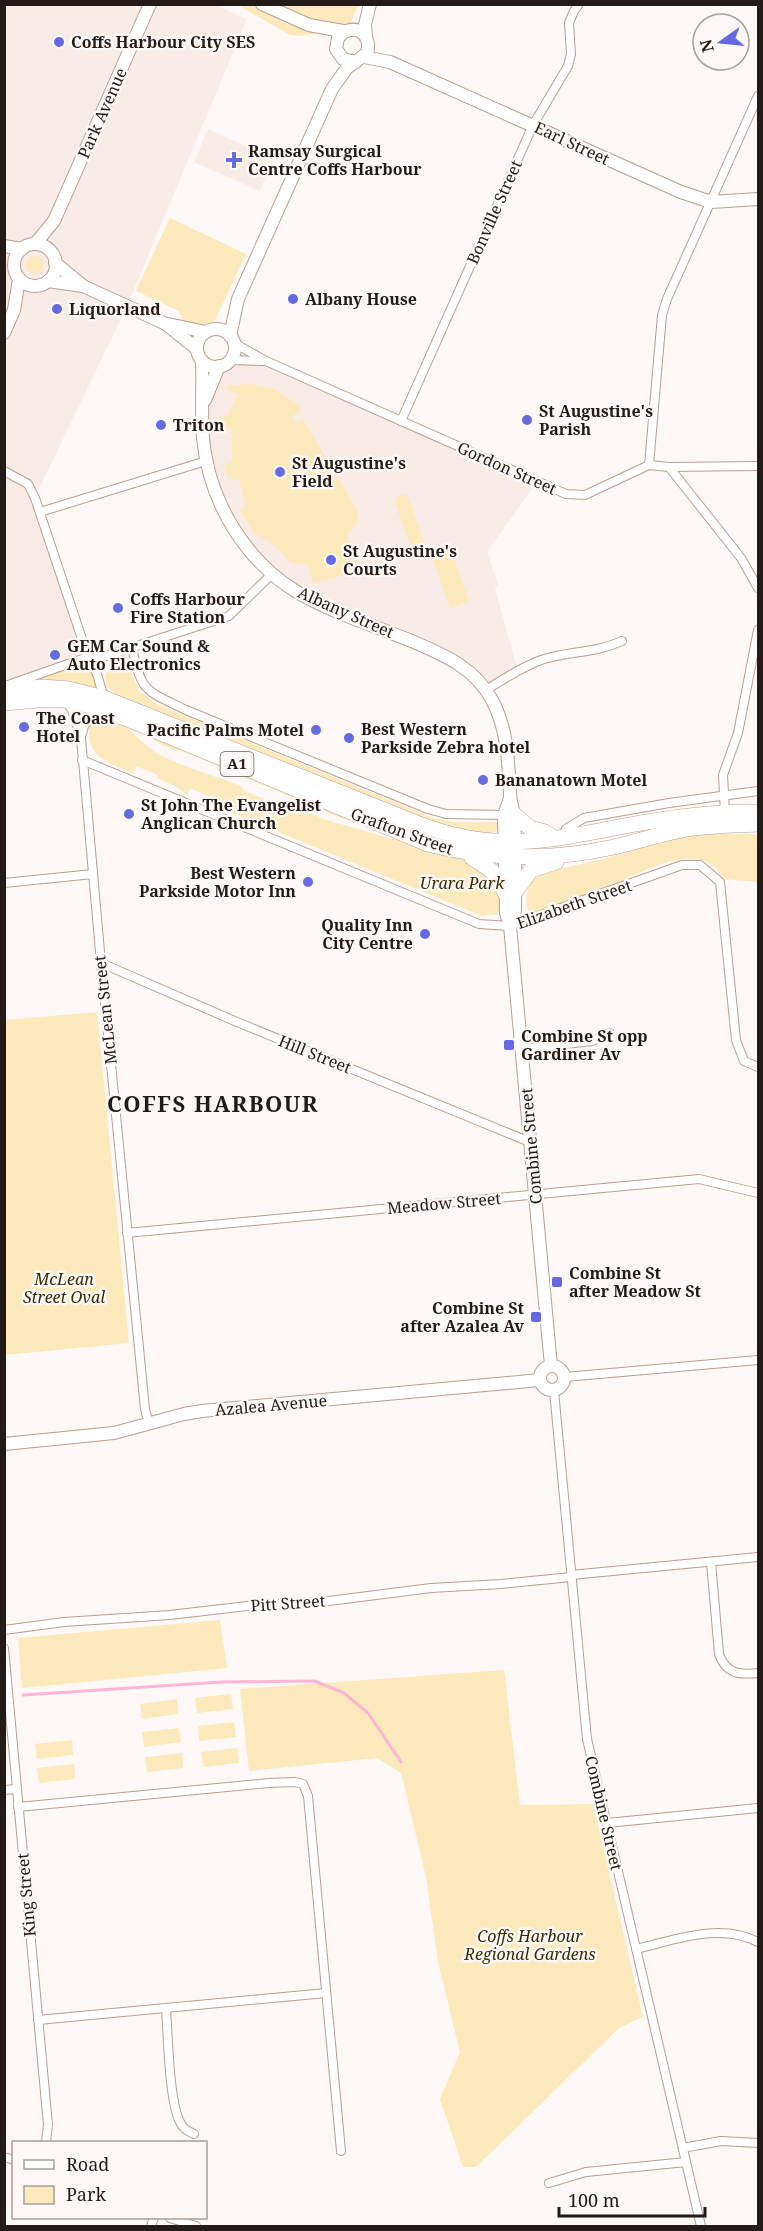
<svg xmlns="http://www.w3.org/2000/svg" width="763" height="2231" viewBox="0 0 763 2231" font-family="'Noto Serif',serif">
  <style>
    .built { fill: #f9ebe5 }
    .green { fill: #fceabd }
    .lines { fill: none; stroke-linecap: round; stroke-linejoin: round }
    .stream { stroke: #fdb5d5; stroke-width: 3 }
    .street-casing { stroke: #b99e95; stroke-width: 10 }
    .secondary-casing { stroke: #b99e95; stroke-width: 14 }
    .highway-casing { stroke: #b99e95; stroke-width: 16 }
    .street { stroke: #fff; stroke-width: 8 }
    .secondary { stroke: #fff; stroke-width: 12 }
    .highway { stroke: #fff; stroke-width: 15 }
    .poi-dot { fill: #656ae2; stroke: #fef8f6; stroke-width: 2 }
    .labels { text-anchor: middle; stroke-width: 5; stroke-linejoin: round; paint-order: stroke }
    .shield { fill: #fef8f6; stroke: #655d5a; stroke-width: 1.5 }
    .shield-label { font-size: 15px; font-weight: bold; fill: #241a17 }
    .poi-label { font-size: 16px; font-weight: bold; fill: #241a17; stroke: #fef8f6; text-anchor: start }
    .street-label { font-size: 16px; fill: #241a17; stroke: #fef8f6 }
    .park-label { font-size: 16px; font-style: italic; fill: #382b02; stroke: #fef8f6 }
    .district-label { font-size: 22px; font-weight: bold; letter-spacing: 1.5px; fill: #241a17; stroke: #fef8f6 }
  </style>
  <rect width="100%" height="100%" fill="#fef8f6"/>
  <!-- built -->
  <g class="built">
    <path d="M4,5H215L247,19L127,306L35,497L88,657L4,686Z"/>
    <path d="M208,129L274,159L260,191L194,162Z"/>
    <path d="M230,360L266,361L538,481L487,551L498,585L495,589L518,671L486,690L475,677L392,633L272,574L219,503L202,420L212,383Z"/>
  </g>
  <!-- green -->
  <g class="green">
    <path d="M238,5H358L350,24L303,36L290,35Z"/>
    <path d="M170,218L246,254L215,320C204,326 195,325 183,321L179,311L136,291Z"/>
    <circle cx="35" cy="265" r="9"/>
    <path d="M245,383L275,389L300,406L299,412L292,416L296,423L303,419L358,512L356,525L347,535L349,542H351L360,570L313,584L307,564L291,563L274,545L254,533L240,510L246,505L239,480L228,478L224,465L232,462V430L219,423L220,418L229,413L237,395L227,389V384L236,386Z"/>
    <path d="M407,494L427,551L414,556L395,503L396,497Z"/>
    <path d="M450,548L469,601L450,608L432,557Z"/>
    <path d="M126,661L139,691L159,705L433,818L455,822H499V829C487,842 441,825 425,822L120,697L106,686C103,672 111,662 126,661Z"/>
    <path d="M77,665C92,665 93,676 98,689L39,681L40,678Z"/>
    <path d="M97,717C124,715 136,740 155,752C181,767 213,775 241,786L244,791L281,806L293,804L323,819L472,862L498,886L502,907L497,914L482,916L227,811V804L190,788L187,795L175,786L157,778L158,775L136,766L133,773C113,764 90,760 89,734C89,726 91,721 97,717Z"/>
    <path d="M146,733L364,823L341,818L182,751C168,749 156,744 146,733Z"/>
    <path d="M688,834H758V882L724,879C700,833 632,878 600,891C578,900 553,911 529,914C525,901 525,886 537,876C543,870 559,869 567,867C609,859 648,846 688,834Z"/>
    <path d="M97,1012L129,1343L5,1355V1020Z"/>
    <path d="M220,1620L227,1668L22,1688L18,1638Z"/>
    <path d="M504,1670L520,1805L593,1804L643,2017L619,2028L476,2167H463L440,2099L460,2052L438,1962L426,1877L401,1773L377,1758L249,1771L240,1689Z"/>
    <path d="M231,1694L233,1709L197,1713L195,1698Z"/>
    <path d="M177,1699L178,1714L142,1719L140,1704Z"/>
    <path d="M234,1722L236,1737L199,1741L198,1726Z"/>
    <path d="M179,1728L181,1742L144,1747L142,1732Z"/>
    <path d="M72,1740L73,1755L37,1759L35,1744Z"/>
    <path d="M237,1748L239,1763L203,1767L201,1752Z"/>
    <path d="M182,1753L183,1768L147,1772L145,1757Z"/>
    <path d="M74,1764L75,1779L39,1783L37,1768Z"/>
  </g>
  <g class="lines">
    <!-- stream -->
    <path class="stream" d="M23,1695L221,1682L314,1681L344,1693L368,1713L401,1762"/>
    <!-- street casing -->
    <g class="street-casing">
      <g id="street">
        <path d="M234,343L266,361L566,494L585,495L649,465L669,467L758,466"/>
        <path d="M230,360L263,361"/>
        <path d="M401,421L533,125L568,66L571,54L569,23L574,11L579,4"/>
        <path d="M649,465L662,315L667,299L758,96"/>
        <path d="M669,467L741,558L758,588"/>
        <path d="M4,471L28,484L35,498L88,657L97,674L104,698"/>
        <path d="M40,512L206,461"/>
        <path d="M132,648C142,693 145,690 186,710L428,809L446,814L504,815"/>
        <path d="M8,685L88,657L106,656L229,616L272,574"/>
        <path d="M486,690C504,679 523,666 544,659C571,651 595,653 622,641"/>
        <path d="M65,700L72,710L81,738L101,963L145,1409L149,1424"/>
        <path d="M81,737L84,726L96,709"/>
        <path d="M82,760L479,924L510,926L682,865H700L720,882L736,1040L744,1061L758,1067"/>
        <path d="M725,812L723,775L738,733L758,630"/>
        <path d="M562,837L566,829L584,818L669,803L758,791"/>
        <path d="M4,883L93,874"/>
        <path d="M101,963L237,1022L530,1142"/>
        <path d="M522,1049L592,1041L610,1033"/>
        <path d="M127,1233L699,1179L758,1193"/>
        <path d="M565,1377L758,1360"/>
        <path d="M554,1391L587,1739L701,2226"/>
        <path d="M711,1562L719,1654C726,1674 739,1675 758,1673"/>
        <path d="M571,1575L758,1557"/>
        <path d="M4,1630L64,1622L170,1615L247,1606L321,1602L431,1588L501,1584L571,1577"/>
        <path d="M4,1648L48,2125L46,2142"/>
        <path d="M4,1790L16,1789"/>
        <path d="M18,1807L269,1783L295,1782L303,1784L308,1796L341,2151"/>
        <path d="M607,1823L758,1808"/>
        <path d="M636,1949C675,1940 720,1922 758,1942"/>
        <path d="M166,2009C168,2035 169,2101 180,2122C183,2129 188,2131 194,2134"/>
        <path d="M38,2020L326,1993"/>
        <path d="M683,2148L721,2141L758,2143"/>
        <path d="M4,2157L14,2160"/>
        <path d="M549,2183L586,2172L686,2162"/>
        <path d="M170,2218L196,2226"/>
        <path d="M151,2226L154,2218"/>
      </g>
    </g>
    <!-- secondary casing -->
    <g class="secondary-casing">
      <g id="secondary">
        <path d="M262,4L309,25L343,31"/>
        <path d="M366,36L365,25L370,4"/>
        <path d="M364,57L390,62L681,192L711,202L758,199"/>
        <path d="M35,244L54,221L150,4"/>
        <circle cx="35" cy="265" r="21"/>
        <path d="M4,246L22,249"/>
        <path d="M55,263L83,286"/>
        <path d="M48,281L83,286L166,324L197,349"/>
        <path d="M168,324L206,332"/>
        <circle cx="216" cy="348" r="19"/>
        <path d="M4,333L14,310L19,279"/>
        <path d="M230,336L238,299L332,89L347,68L367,53C373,32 351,21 338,38L336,49L343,59L356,62"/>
        <path d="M202,361C203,386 201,413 203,438C209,500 243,559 297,592C333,613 375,626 414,642C446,656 475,668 492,700C508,730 508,761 510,793C510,801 513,808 514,816C516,847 515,880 515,911L510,926"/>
        <path d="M205,400L219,366"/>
        <path d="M510,798L504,815L506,913L510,926L551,1366"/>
        <circle cx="552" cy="1378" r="12"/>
        <path d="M4,1444L114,1433L184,1414L202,1411L540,1380"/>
      </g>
    </g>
    <!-- highway casing -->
    <g class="highway-casing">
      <g id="highway">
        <path d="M4,690L43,687L69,689L104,698L419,824C506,858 566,835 653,821C688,815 723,812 758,812"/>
        <path d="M4,703L38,700H65L77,702L130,720L428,844C490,860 551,861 614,847C641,841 667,831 694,828C716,825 737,825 758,824"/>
        <path d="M514,814L530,828L545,832L555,839"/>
        <path d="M472,858L492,871L506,894"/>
        <path d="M515,892L531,870L556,862"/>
      </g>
    </g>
    <!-- street -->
    <use href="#street" class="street"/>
    <!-- secondary -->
    <use href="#secondary" class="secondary"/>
    <!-- highway -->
    <use href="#highway" class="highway"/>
  </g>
  <!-- markers -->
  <g class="poi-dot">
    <circle cx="59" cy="42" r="6"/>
    <path d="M231 151h6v6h6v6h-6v6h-6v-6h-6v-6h6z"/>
    <circle cx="293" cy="299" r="6"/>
    <circle cx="57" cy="309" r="6"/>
    <circle cx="527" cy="420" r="6"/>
    <circle cx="161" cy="425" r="6"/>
    <circle cx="280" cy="472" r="6"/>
    <circle cx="331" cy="560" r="6"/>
    <circle cx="118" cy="608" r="6"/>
    <circle cx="55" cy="655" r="6"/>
    <circle cx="24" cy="727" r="6"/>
    <circle cx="316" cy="730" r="6"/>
    <circle cx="349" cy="738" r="6"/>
    <circle cx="483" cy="780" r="6"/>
    <circle cx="129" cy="814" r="6"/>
    <circle cx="308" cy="882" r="6"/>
    <circle cx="425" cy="934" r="6"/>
    <rect x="503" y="1039" width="12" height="12" rx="3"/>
    <rect x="551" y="1276" width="12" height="12" rx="3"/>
    <rect x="530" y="1311" width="12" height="12" rx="3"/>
  </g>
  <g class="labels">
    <!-- shield labels -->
    <rect class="shield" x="220.5" y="752" width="33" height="24" rx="4.5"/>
    <g class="shield-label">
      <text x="237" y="769">A1</text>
    </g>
    <!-- poi labels -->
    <g class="poi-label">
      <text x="71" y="48">Coffs Harbour City SES</text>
      <text x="248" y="157">Ramsay Surgical<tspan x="248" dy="18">Centre Coffs Harbour</tspan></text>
      <text x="305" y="305">Albany House</text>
      <text x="69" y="315">Liquorland</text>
      <text x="539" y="417">St Augustine's<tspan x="539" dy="18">Parish</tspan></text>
      <text x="173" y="431">Triton</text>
      <text x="292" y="469">St Augustine's<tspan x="292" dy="18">Field</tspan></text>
      <text x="343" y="557">St Augustine's<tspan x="343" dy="18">Courts</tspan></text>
      <text x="130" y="605">Coffs Harbour<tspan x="130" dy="18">Fire Station</tspan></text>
      <text x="67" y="652">GEM Car Sound &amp;<tspan x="67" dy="18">Auto Electronics</tspan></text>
      <text x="36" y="724">The Coast<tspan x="36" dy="18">Hotel</tspan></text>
      <text x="361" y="735">Best Western<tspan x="361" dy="18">Parkside Zebra hotel</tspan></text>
      <text x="304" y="736" text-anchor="end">Pacific Palms Motel</text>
      <text x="495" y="786">Bananatown Motel</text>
      <text x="141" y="811">St John The Evangelist<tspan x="141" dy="18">Anglican Church</tspan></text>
      <text x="296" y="879" text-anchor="end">Best Western<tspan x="296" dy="18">Parkside Motor Inn</tspan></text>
      <text x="413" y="931" text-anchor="end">Quality Inn<tspan x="413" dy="18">City Centre</tspan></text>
      <text x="521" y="1042">Combine St opp<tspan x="521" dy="18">Gardiner Av</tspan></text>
      <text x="569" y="1279">Combine St<tspan x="569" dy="18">after Meadow St</tspan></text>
      <text x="524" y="1314" text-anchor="end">Combine St<tspan x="524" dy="18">after Azalea Av</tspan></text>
    </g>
    <!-- street labels -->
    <g class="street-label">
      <text transform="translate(102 113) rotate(-66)" y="6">Park Avenue</text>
      <text transform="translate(572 143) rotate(25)" y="6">Earl Street</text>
      <text transform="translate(494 212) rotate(-66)" y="6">Bonville Street</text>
      <text transform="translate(507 468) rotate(24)" y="6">Gordon Street</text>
      <text transform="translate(346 612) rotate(24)" y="6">Albany Street</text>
      <text transform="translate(402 831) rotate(20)" y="6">Grafton Street</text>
      <text transform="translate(574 904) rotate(-19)" y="6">Elizabeth Street</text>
      <text transform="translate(105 1010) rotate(-96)" y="6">McLean Street</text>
      <text transform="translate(315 1054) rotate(22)" y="6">Hill Street</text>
      <text transform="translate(531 1146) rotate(-95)" y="6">Combine Street</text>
      <text transform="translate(444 1203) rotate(-5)" y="6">Meadow Street</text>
      <text transform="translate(271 1405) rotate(-5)" y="6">Azalea Avenue</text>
      <text transform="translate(288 1603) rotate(-4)" y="6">Pitt Street</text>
      <text transform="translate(604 1813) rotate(77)" y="6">Combine Street</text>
      <text transform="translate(26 1895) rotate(-95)" y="6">King Street</text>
    </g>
    <!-- park labels -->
    <g class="park-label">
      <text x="462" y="889">Urara Park</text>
      <text x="64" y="1285">McLean<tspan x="64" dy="18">Street Oval</tspan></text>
      <text x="530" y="1942">Coffs Harbour<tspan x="530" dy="18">Regional Gardens</tspan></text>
    </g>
    <!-- district labels -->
    <g class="district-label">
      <text x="213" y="1112">COFFS HARBOUR</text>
    </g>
  </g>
  <!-- border -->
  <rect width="763" height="2231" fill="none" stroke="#241a17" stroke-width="12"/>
  <!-- legend -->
  <rect x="12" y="2141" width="195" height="78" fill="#fef8f6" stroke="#a79f9d" stroke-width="1.5"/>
  <rect x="24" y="2160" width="30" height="9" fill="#ffffff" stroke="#a79f9d" stroke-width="1.5"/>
  <text x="66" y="2171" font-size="18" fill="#241a17">Road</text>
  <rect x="24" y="2186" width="30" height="18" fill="#fceabd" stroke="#a79f9d" stroke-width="1.5"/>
  <text x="66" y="2201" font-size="18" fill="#241a17">Park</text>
  <!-- north arrow -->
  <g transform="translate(721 42) rotate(255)"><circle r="28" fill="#fef8f6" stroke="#a79f9d" stroke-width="1.5"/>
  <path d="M0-4.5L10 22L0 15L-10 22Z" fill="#656ae2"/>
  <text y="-9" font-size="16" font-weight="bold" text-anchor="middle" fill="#241a17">N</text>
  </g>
  <!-- scale -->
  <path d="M559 2207v9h146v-9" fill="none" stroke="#241a17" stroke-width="3"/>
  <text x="568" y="2207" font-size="18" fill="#241a17" stroke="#fef8f6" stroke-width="4.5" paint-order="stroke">100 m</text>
</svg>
